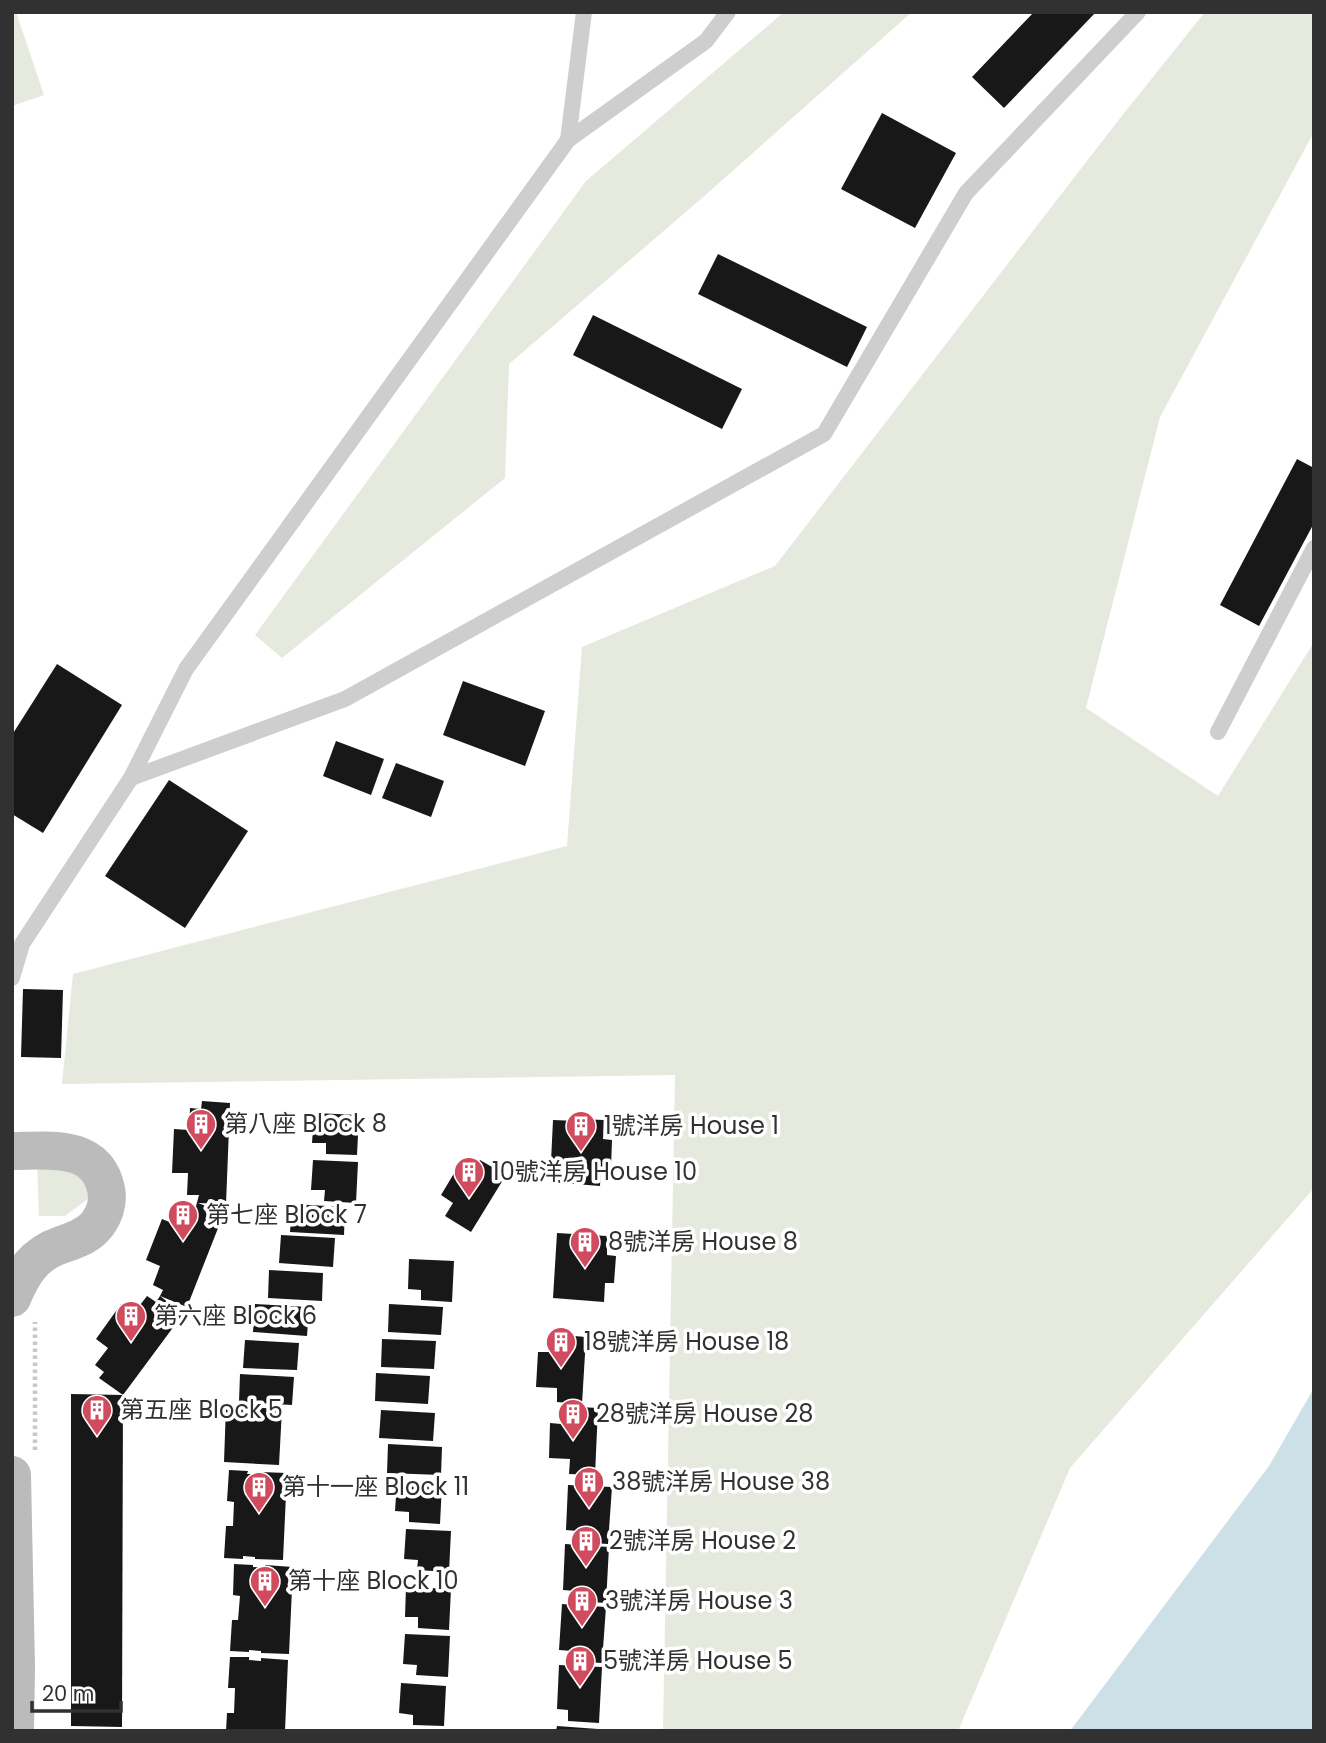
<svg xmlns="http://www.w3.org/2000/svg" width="1326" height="1743" viewBox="0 0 1326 1743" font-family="Poppins,'Noto Sans TC',sans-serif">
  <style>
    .green { fill: #e5e9de }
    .water { fill: #cddfe7 }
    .building { fill: #181818 }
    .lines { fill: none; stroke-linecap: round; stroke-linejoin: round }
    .path { stroke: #c8c8c8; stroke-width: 4.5; stroke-dasharray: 3.5 3.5; stroke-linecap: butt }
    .lane { stroke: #cecece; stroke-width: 16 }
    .secondary { stroke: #bbb; stroke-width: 38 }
    .labels { text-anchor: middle; stroke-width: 7; stroke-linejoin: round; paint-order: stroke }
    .poi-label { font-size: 24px; fill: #313131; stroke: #fff; text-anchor: start }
  </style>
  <rect width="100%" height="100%" fill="#fff"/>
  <!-- green -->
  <g class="green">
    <path d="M12,12H16L44,95L12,106Z"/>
    <path d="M784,12H912L702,198L509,364L505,478L282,658L255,635L586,181Z"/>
    <path d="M1205,12H1314V132L1160,417L1086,708L1218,796L1314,642V1188L1070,1468L958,1731H663L675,1075L62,1084L73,974L567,846L582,647L775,566L1117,122Z"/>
    <path d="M36,1136L88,1153L89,1198L65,1216H39Z"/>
  </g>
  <!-- water -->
  <path class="water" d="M1314,1388V1731H1070L1269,1466Z"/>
  <!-- building -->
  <g class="building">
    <path d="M1034,12H1096L1004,108L972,77Z"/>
    <path d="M882,113L956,153L915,228L841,189Z"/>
    <path d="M718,254L867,327L847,367L698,294Z"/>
    <path d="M593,315L742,389L722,429L573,355Z"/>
    <path d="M1297,459L1314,468V523L1259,626L1220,605Z"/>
    <path d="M57,664L122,705L43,833L12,814V735Z"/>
    <path d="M463,681L545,711L525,766L443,735Z"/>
    <path d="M336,741L384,759L371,795L323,776Z"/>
    <path d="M396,763L444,781L431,817L382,798Z"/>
    <path d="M169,780L248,831L185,928L105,876Z"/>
    <path d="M23,989L63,990L61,1058L21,1057Z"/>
    <path d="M202,1101L230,1103L226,1204L198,1203L224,1213L187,1307L160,1296L183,1314L123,1395L99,1378L104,1372L95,1365L108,1348L96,1339L121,1304L134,1313L147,1296L156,1302L160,1296L163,1290L153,1285L160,1266L146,1260L162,1219L177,1225L185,1205L195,1210L199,1195H187L188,1173H172L174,1129L189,1130L190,1108L201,1109Z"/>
    <path d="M314,1113L359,1115L357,1155L326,1154V1143H312Z"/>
    <path d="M577,1119L604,1120L603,1139L612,1140L611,1167H601L600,1186L550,1182L553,1120L577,1121Z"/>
    <path d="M313,1160L358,1162L356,1203L324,1201L325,1190H311Z"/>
    <path d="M480,1160L506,1175L471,1232L445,1216L453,1203L441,1195L459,1165L471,1173Z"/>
    <path d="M292,1204L345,1207L344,1235L290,1232Z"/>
    <path d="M557,1233L607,1236V1255L616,1256L614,1283H605L604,1302L553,1298Z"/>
    <path d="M281,1235L335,1238L333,1267L279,1263Z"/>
    <path d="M409,1259L454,1261L452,1302L421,1300V1290L408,1289Z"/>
    <path d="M269,1270L323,1273L322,1301L268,1298Z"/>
    <path d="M255,1304L309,1307L307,1336L253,1332Z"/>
    <path d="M389,1304L443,1307L441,1335L388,1332Z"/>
    <path d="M550,1334L586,1337L582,1404L557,1402V1388L536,1387L538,1352H549Z"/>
    <path d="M382,1339L436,1341L434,1369L381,1367Z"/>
    <path d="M245,1340L299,1343L297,1370L243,1368Z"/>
    <path d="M376,1373L430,1376L428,1404L375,1401Z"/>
    <path d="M240,1374L294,1377L292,1405L239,1402Z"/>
    <path d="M71,1394L123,1395L122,1727L71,1726Z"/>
    <path d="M226,1406L282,1409L279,1465L224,1462Z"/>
    <path d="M562,1406L598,1408L595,1475L569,1474L570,1459L549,1458L550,1423L561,1424Z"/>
    <path d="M381,1410L435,1413L433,1441L379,1438Z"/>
    <path d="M388,1444L442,1447L441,1475L387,1473Z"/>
    <path d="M229,1470L248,1471L247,1474H259L260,1472L287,1473L283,1560L255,1559V1557L243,1556V1559L224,1558L226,1526H233L234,1502L227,1501Z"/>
    <path d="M397,1481L442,1484L440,1524L409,1522V1512L395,1511Z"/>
    <path d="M568,1485L612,1487L608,1544L577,1542V1531L566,1530Z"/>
    <path d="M406,1529L451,1531L449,1572L417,1570L418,1560L404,1559Z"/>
    <path d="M565,1544L609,1547L606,1603L574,1601L575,1591L563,1590Z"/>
    <path d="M234,1564L253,1565V1567L265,1568V1565L293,1567L289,1654L261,1653V1651L249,1650V1652L230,1651L232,1620H238L240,1596L233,1595Z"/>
    <path d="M406,1587L451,1589L449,1630L418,1628V1617H405Z"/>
    <path d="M562,1604L606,1607L602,1663L571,1661L572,1651L559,1650Z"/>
    <path d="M405,1634L450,1636L448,1677L416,1675L417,1665L403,1664Z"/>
    <path d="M230,1657H249V1660L261,1661V1658L288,1660L285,1731H226L227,1713H234L235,1688H228Z"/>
    <path d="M559,1665L602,1667L599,1723L568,1721V1710L557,1709Z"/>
    <path d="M401,1683L446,1686L444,1726L413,1725V1715L399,1713Z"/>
    <path d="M557,1726L598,1729V1731H556Z"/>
  </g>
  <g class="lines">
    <!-- path -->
    <path class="path" d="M35,1450V1322"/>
    <!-- lane -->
    <g class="lane">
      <path d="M568,140L584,12"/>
      <path d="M1218,732L1314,548"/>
      <path d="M131,778L345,699L824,434L966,193L1138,12"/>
      <path d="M12,978L22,944L131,778L186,669L568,140L706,41L728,12"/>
    </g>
    <!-- secondary -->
    <g class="secondary">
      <path d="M12,1151C48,1151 96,1143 106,1189C109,1203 104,1217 94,1228C85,1237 73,1241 61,1245C34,1254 23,1272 12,1298"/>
      <path d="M12,1475L16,1666L15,1731"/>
    </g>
  </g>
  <!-- icons -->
  <defs>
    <g id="building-pin" transform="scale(1.575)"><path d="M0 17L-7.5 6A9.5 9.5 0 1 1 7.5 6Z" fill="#d04b5e" stroke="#fff"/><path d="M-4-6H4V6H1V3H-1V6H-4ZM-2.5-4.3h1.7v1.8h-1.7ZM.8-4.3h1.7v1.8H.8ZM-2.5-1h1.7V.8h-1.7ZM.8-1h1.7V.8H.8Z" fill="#fff"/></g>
  </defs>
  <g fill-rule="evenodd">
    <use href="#building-pin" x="201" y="1124"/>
    <use href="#building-pin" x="581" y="1126"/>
    <use href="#building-pin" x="469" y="1172"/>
    <use href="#building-pin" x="183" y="1215"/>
    <use href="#building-pin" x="585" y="1242"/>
    <use href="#building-pin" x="131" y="1316"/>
    <use href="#building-pin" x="561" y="1342"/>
    <use href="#building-pin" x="97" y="1410"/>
    <use href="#building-pin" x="573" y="1414"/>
    <use href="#building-pin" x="589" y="1482"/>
    <use href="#building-pin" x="259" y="1487"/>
    <use href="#building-pin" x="586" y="1541"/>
    <use href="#building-pin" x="265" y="1581"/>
    <use href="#building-pin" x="582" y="1601"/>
    <use href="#building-pin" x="580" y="1661"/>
  </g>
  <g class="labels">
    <!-- poi labels -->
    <g class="poi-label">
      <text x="224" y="1132">第八座 Block 8</text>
      <text x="604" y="1134">1號洋房 House 1</text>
      <text x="492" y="1180">10號洋房 House 10</text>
      <text x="206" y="1223">第七座 Block 7</text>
      <text x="608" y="1250">8號洋房 House 8</text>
      <text x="154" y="1324">第六座 Block 6</text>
      <text x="584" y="1350">18號洋房 House 18</text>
      <text x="120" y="1418">第五座 Block 5</text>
      <text x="596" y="1422">28號洋房 House 28</text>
      <text x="612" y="1490">38號洋房 House 38</text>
      <text x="282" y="1495">第十一座 Block 11</text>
      <text x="609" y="1549">2號洋房 House 2</text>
      <text x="288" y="1589">第十座 Block 10</text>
      <text x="605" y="1609">3號洋房 House 3</text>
      <text x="603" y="1669">5號洋房 House 5</text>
    </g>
  </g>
  <!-- border -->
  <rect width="1326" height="1743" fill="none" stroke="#313131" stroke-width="28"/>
  <!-- scale -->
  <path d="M32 1701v10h89v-10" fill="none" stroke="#313131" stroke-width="3.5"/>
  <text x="42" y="1701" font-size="21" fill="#313131" stroke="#ffffff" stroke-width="5" paint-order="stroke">20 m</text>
</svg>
